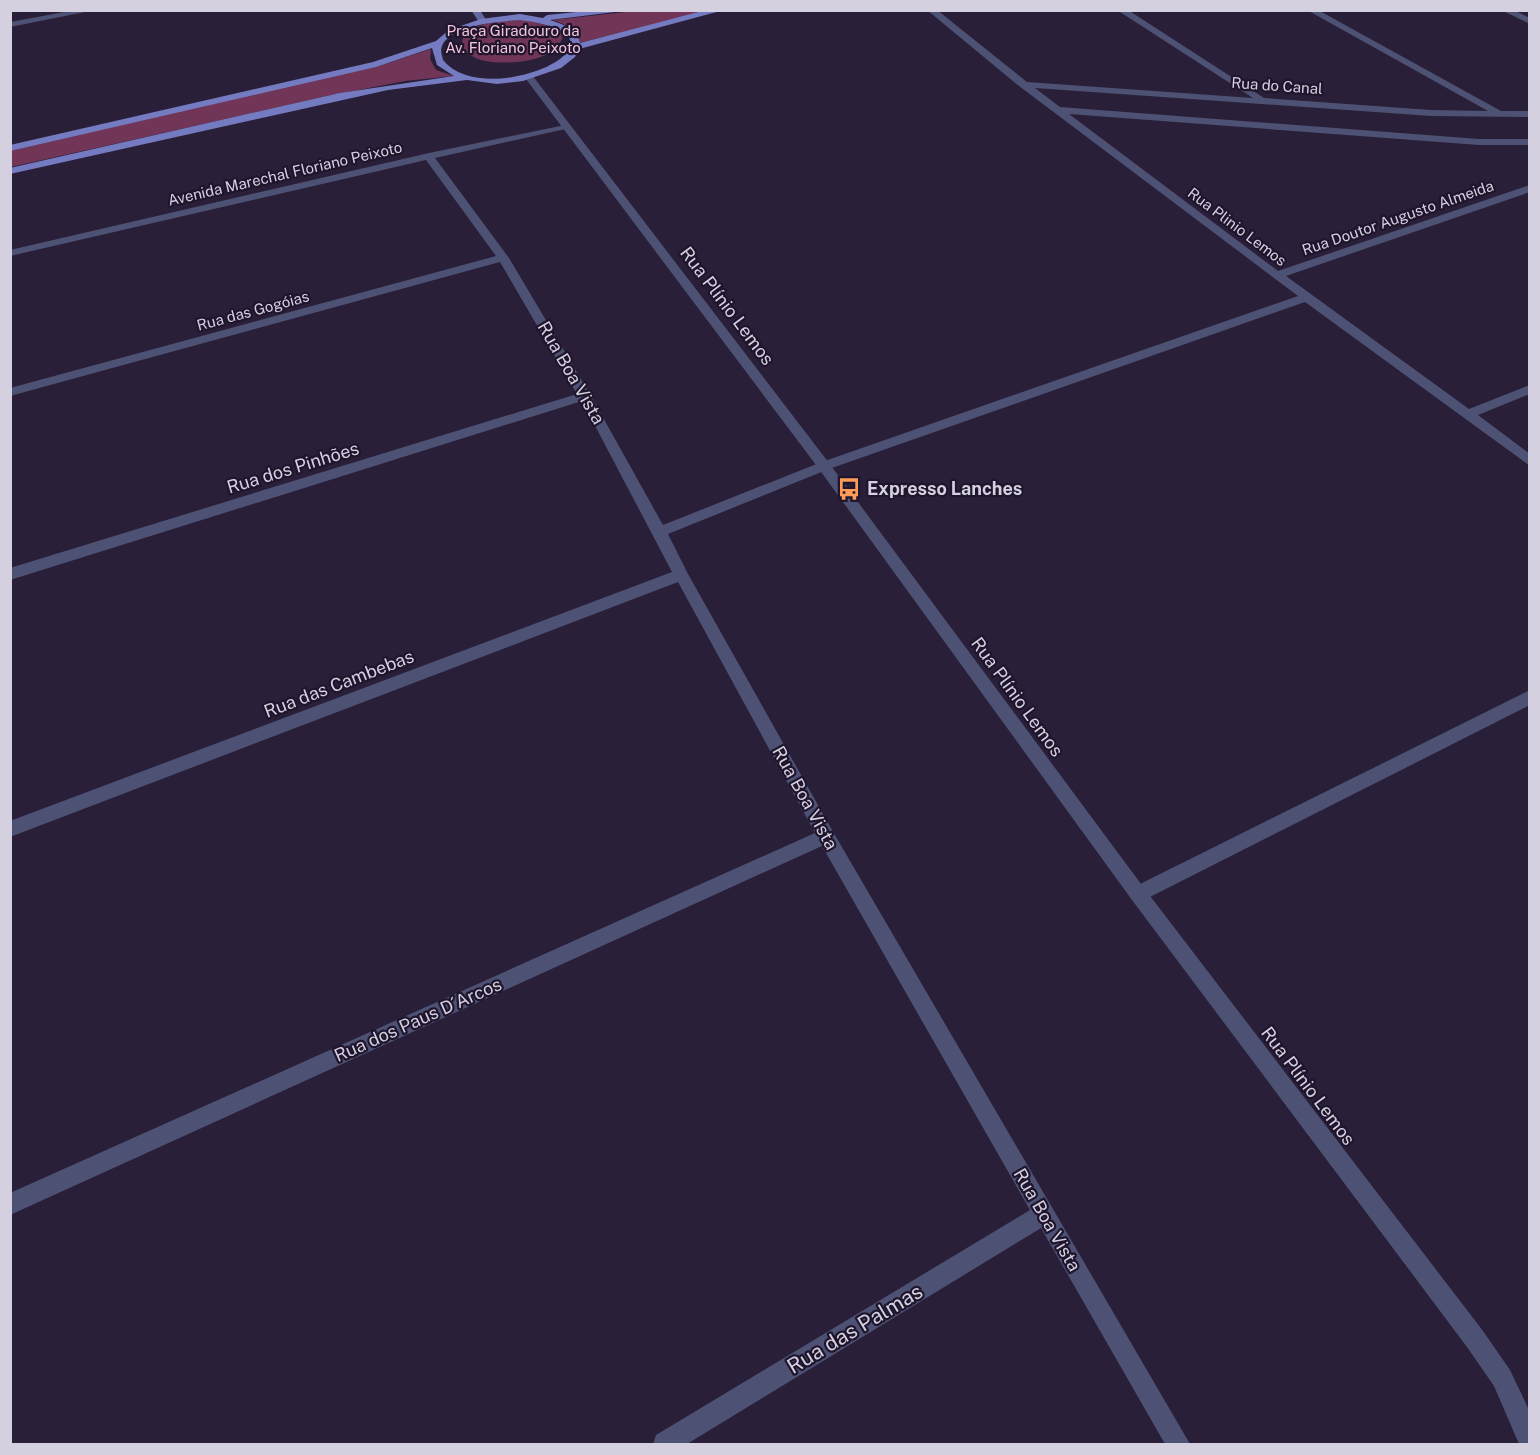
<svg xmlns="http://www.w3.org/2000/svg" width="1540" height="1455" viewBox="0 0 1540 1455" font-family="'Public Sans',sans-serif">
  <style>
    .green { fill: #713558 }
    .lines { fill: none; stroke-linecap: round; stroke-linejoin: round }
    .minor { fill: #4d5173; fill-rule: evenodd }
    .tertiary { fill: #4d5173; fill-rule: evenodd }
    .secondary { fill: #63699f; fill-rule: evenodd }
    .primary { fill: #747bc1; fill-rule: evenodd }
    .labels { text-anchor: middle; stroke-width: 4.5; stroke-linejoin: round; paint-order: stroke }
    .far-park-label { font-size: 15px; fill: #f2c3dc; stroke: #1f162e }
    .far-street-label { font-size: 15px; fill: #d5d0e0; stroke: #1f162e }
    .street-label { font-size: 18px; fill: #d5d0e0; stroke: #1f162e }
    .poi-label { font-size: 18px; font-weight: bold; fill: #d5d0e0; stroke: #1f162e; text-anchor: start }
    .near-street-label { font-size: 21px; fill: #d5d0e0; stroke: #1f162e }
  </style>
  <rect width="100%" height="100%" fill="#291f38"/>
  <!-- green -->
  <g class="green">
    <path d="M635,11H710L579,43C578,28 565,25 553,20Z"/>
    <path d="M520,18L558,28L563,35C558,63 504,66 481,60C474,58 465,53 463,46C456,24 508,19 520,18Z"/>
    <path d="M431,49L430,59L436,70L454,76L405,81L328,96L11,167L10,147L379,66Z"/>
  </g>
  <g class="lines">
    <!-- minor -->
    <g class="minor">
      <path d="M75,10H95L10,27V22Z"/>
      <path d="M927,10H937L1027,82L1253,98L1117,10H1128L1264,98L1431,110L1488,111L1307,10H1318L1501,111H1530V117L1431,116L1035,88L1060,107L1479,139H1530V145H1479L1069,114L1278,271L1530,185V192L1286,276L1469,409L1530,385V394L1478,415L1530,454V466L1305,302L829,469L668,534L688,574L832,830L1190,1444H1165L1041,1228L687,1444H653L656,1435L1030,1210L822,846L10,1215V1193L815,833L678,582L10,837V821L672,572L582,401L10,580V568L577,394L500,262L10,396V388L496,256L426,160L10,256V250L429,153L570,124V128L435,158L509,258L591,396L663,525L819,463L1298,296L1019,86Z"/>
      <path d="M1501,10H1513L1530,18V24Z"/>
      <path d="M1530,690V705L1144,900L1138,903L1132,900L1129,894L1132,888Z"/>
    </g>
    <!-- tertiary -->
    <path class="tertiary" d="M526,75H532L829,463L1144,888L1483,1331L1510,1370L1530,1412V1444H1519L1494,1386L1467,1347L1132,900L819,469L526,79Z"/>
    <!-- secondary -->
    <path class="secondary" d="M471,10H480L486,20L485,22H479Z"/>
    <!-- primary -->
    <path class="primary" d="M596,10H631L550,20C562,24 577,29 580,43L706,10H724L579,49L575,57L561,68L523,81L497,84L467,80L388,90L10,174V168L340,93L454,76L437,65L432,48L376,67L10,151V145L373,62L436,41L449,30L481,19L520,14L543,18L547,15ZM520,20C653,36 487,114 443,60C442,55 440,51 442,46C450,25 501,21 520,20Z"/>
  </g>
  <!-- icons -->
  <defs>
    <g id="bus-bare" transform="scale(1.8)"><path d="M-5-6H5V4H4V6H2V4H-2V6H-4V4H-5ZM-3.5-4V0h7V-4ZM-3.5 1.2v1.5H-2V1.2ZM2 1.2v1.5H3.5V1.2Z" fill="#ff9b59" stroke="#1f162e" stroke-width="2.5" paint-order="stroke"/></g>
  </defs>
  <g fill-rule="evenodd">
    <use href="#bus-bare" x="849" y="489"/>
  </g>
  <g class="labels">
    <!-- far-park labels -->
    <g class="far-park-label">
      <text x="513" y="36">Praça Giradouro da<tspan x="513" dy="17">Av. Floriano Peixoto</tspan></text>
    </g>
    <!-- far-street labels -->
    <g class="far-street-label">
      <text transform="translate(1277 86) rotate(4)" y="5">Rua do Canal</text>
      <text transform="translate(285 174) rotate(-13)" y="5">Avenida Marechal Floriano Peixoto</text>
      <text transform="translate(1398 218) rotate(-19)" y="5">Rua Doutor Augusto Almeida</text>
      <text transform="translate(1237 227) rotate(37)" y="5">Rua Plinio Lemos</text>
      <text transform="translate(253 311) rotate(-15)" y="5">Rua das Gogóias</text>
    </g>
    <!-- street labels -->
    <g class="street-label">
      <text transform="translate(727 306) rotate(53)" y="6">Rua Plínio Lemos</text>
      <text transform="translate(571 373) rotate(60)" y="6">Rua Boa Vista</text>
      <text transform="translate(293 468) rotate(-17)" y="6">Rua dos Pinhões</text>
      <text transform="translate(339 684) rotate(-21)" y="6">Rua das Cambebas</text>
      <text transform="translate(1017 697) rotate(54)" y="6">Rua Plínio Lemos</text>
      <text transform="translate(805 798) rotate(61)" y="6">Rua Boa Vista</text>
      <text transform="translate(418 1020) rotate(-24)" y="6">Rua dos Paus D´Arcos</text>
      <text transform="translate(1308 1086) rotate(53)" y="6">Rua Plínio Lemos</text>
      <text transform="translate(1047 1220) rotate(60)" y="6">Rua Boa Vista</text>
    </g>
    <!-- poi labels -->
    <g class="poi-label">
      <text x="867" y="495">Expresso Lanches</text>
    </g>
    <!-- near-street labels -->
    <g class="near-street-label">
      <text transform="translate(855 1329) rotate(-31)" y="7">Rua das Palmas</text>
    </g>
  </g>
  <!-- border -->
  <rect width="1540" height="1455" fill="none" stroke="#d5d0e0" stroke-width="24"/>
</svg>
